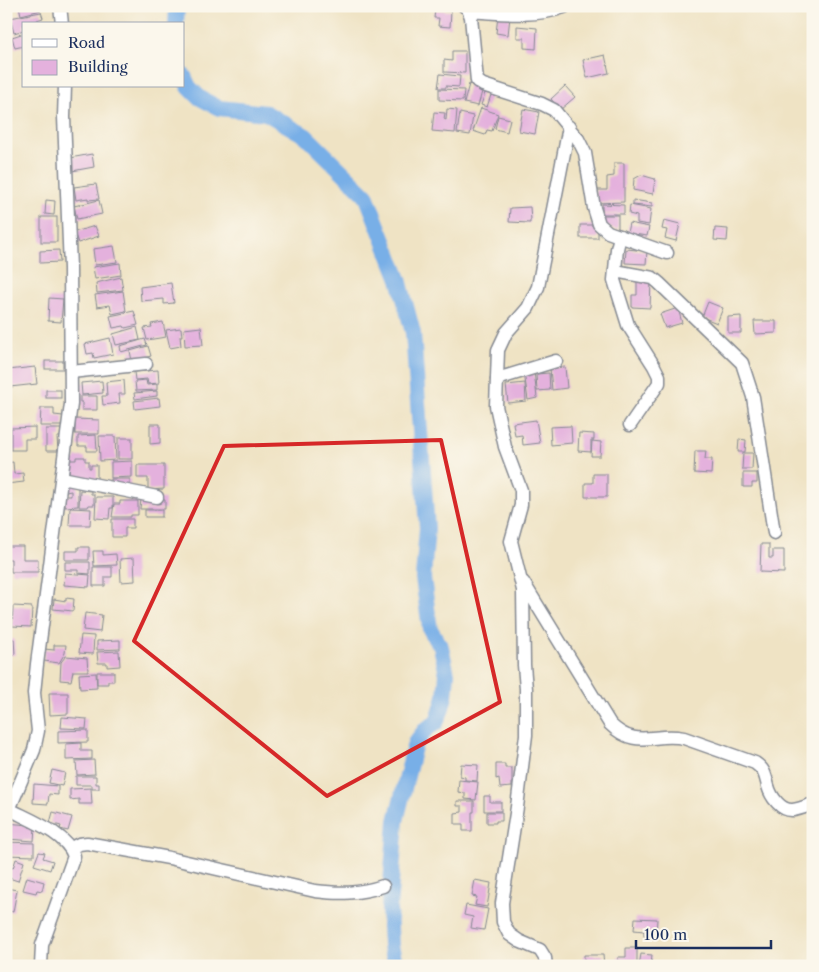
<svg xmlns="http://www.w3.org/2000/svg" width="819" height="972" viewBox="0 0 819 972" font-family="'Libre Caslon Text',serif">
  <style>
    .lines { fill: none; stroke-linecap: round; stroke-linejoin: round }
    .river { stroke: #78afe7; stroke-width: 16 }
    .building { fill: #e4b1dd }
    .minor-casing { stroke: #858991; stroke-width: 15 }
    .minor { stroke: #fff; stroke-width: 12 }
    .marked { fill: none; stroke: #d62828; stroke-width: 4; stroke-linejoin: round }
  </style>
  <rect width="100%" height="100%" fill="#fbf7ec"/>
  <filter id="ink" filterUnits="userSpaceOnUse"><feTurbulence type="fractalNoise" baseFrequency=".02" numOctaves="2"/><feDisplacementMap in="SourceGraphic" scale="10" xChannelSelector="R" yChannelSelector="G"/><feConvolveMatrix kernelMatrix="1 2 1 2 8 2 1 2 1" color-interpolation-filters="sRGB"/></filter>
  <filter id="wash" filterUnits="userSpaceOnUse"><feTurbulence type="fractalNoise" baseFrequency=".0096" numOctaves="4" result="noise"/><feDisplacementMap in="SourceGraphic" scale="20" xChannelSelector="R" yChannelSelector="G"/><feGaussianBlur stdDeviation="1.12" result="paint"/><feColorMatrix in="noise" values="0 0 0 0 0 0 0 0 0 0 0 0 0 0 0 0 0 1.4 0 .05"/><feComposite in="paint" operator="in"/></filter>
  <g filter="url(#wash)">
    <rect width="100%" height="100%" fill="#efe3c4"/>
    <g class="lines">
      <!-- river -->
      <g class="river">
        <path d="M176,24L177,6"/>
        <path d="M184,76L189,87L200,98L219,108L266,113L306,136L366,195L399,279L413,333L427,528L423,578L430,629L441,647L447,674L445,696L441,711L436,723L426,729L415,743L396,821L389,909L391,946L396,966"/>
      </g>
    </g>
    <g id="blocks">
      <!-- building -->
      <g class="building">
        <path d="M19,6H40L41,10L21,15Z"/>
        <path d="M435,10L451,11L450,27L438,26L439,18H434Z"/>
        <path d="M41,12L43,18L37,20L38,24H24V30L14,33L10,18Z"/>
        <path d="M498,16L510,17L508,35L496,33Z"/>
        <path d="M517,26L537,28L536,49L524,48V38H517Z"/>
        <path d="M24,33V46L15,48L12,37Z"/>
        <path d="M452,51H465V73L444,72V60L452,61Z"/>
        <path d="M605,55L609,73L587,78L583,60Z"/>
        <path d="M440,74L460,76L459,87L446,86V88H438Z"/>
        <path d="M469,84L483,88L478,106L464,103Z"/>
        <path d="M565,86L575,97L560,110L551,99Z"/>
        <path d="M487,87L493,89L487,107L481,105Z"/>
        <path d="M439,89L464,90L463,101L439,100Z"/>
        <path d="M481,108L498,114L492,131L487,130L485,135L473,131Z"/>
        <path d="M447,109L457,110L455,133L432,131L434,112L445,113L444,119L446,120Z"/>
        <path d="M523,109L539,112L535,134L519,131Z"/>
        <path d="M460,113L473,116L470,135L457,133Z"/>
        <path d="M498,116L510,119L507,132L495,129Z"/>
        <path d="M92,154L94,167L72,171L70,158Z"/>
        <path d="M614,163H624V202L596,203V190H607V177L614,176Z"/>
        <path d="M641,175L655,179L653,194L633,190L634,179Z"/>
        <path d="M96,184L99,199L88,200V198L76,200L74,187Z"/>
        <path d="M46,200L55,201L54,215L45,214Z"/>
        <path d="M99,200L102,214L77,219L74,206Z"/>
        <path d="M633,200L652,203V207L633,205Z"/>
        <path d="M602,204L624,205V214H602Z"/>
        <path d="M630,205L651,209L649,225L637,223V216L629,214Z"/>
        <path d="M530,207L531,220H530V223L509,222L510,208Z"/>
        <path d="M602,215H618V230L602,225Z"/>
        <rect x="41" y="217" width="16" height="25"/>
        <path d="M664,220L680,224L676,241L665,238L667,230L662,229Z"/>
        <path d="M629,223L649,227L647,236L627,233Z"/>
        <rect x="580" y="225" width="18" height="13"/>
        <path d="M95,226L99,236L78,243L74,232Z"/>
        <path d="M715,228L728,229L727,241L714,240Z"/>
        <path d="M114,246L117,262L95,265L93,249Z"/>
        <path d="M626,249L647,251L646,264L625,263Z"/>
        <path d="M59,250L60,262L40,263V251Z"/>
        <path d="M120,263L121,275L95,279L93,267Z"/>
        <path d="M121,277L123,290L97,293L96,283Z"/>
        <path d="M637,280H651L650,308L632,307V295H637Z"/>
        <path d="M171,283L174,303L164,304V299L141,301L140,287Z"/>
        <path d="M123,291L126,311L112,314L110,305L97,307L95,295Z"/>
        <path d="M49,298L63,299L61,322L48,321Z"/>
        <path d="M708,302L723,308L717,323L702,317Z"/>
        <path d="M678,308L682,323L665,328L660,314Z"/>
        <path d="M134,311L138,325L125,328L124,326L113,328L110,316Z"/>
        <path d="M741,316V333H728V317Z"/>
        <path d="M754,321H776V333L755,334Z"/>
        <path d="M163,322L166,337L147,340L144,328L152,327L151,324Z"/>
        <path d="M137,327L140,340L116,345L113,334Z"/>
        <path d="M201,327L203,345L185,346L184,329Z"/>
        <path d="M181,328L182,336H180L181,346L170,348L166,330Z"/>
        <path d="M110,338L113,354L94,358L93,353L87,354L85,344Z"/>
        <path d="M145,339L147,345L121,352L120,346Z"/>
        <path d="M148,346L151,356L132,361L130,351Z"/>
        <rect x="45" y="361" width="18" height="8"/>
        <path d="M35,367L37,384L10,387L8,370Z"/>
        <path d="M565,367L567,388L552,390L550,368Z"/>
        <path d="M158,370L159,383L148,384L147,379L135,380L134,372Z"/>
        <path d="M534,371L537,398L528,400L524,372Z"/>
        <path d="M549,373L550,390L537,391L536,374Z"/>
        <path d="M124,380L125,394H119L120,403L103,405L102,396H107L106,382Z"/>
        <path d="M146,380L147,385L157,384V390L136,391L135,381Z"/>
        <path d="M102,381L103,393L82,395L81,383Z"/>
        <path d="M525,383L526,401L508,403L506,385Z"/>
        <rect x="46" y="390" width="15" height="8"/>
        <path d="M157,391V396L135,399L134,393Z"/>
        <path d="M80,396H97V410H82V402H80Z"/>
        <path d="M159,398L160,406L135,409L134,401Z"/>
        <path d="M41,408H54V415L63,416V426H40Z"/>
        <path d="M75,419L99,420V434H75Z"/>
        <path d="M536,420L540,443L523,445L522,435L515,436L513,423Z"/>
        <path d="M150,424H160V443L150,444Z"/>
        <path d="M571,426L572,443L551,445L550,427Z"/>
        <path d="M35,427V439H25V450H11V428Z"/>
        <path d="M46,429H61V437H57L58,451H46Z"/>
        <path d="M579,433L594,434V440H591V452L578,451Z"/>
        <path d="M96,435L97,451H87V446H78V436Z"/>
        <path d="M99,436H115L116,460L100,461Z"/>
        <rect x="118" y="438" width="14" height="21"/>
        <path d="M739,439L746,440L745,452H738Z"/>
        <path d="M592,441L601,442L600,456H591Z"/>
        <path d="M695,451H706L705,459H712L711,474L694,473Z"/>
        <path d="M743,453H753L752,469H742Z"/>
        <path d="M76,457H85V461H89V468H91V465H97V480L69,478V460H76Z"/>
        <path d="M132,461V477L111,478V462Z"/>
        <path d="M13,462L14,474L23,473L24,482L6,484V463Z"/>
        <path d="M137,465H164V489L148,490V478H137Z"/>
        <path d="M743,473H757V483H752V487H743Z"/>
        <path d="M593,474H607V497H585V483H593Z"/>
        <rect x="111" y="479" width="19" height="9"/>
        <path d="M78,482V506L65,507V496H71V491L66,492L65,483Z"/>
        <path d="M80,490L91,491V494H94V505H89L88,507H79Z"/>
        <path d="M96,497H113V508H110L109,519L95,518Z"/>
        <path d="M141,498L165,499V509H140Z"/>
        <path d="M120,501H138V515H131V517H112L114,504H120Z"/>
        <path d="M70,508L91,509L90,525H69Z"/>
        <rect x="145" y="510" width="17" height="7"/>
        <path d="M112,519H133V528H125V537H112Z"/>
        <path d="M761,544H769V558H773V550H784V573L760,572Z"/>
        <path d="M6,546H23V559H38V572H11V559H6Z"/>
        <path d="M78,547H89V560H65V551H78Z"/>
        <path d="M93,551H103V555L116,554L117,565L94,566Z"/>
        <path d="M134,558L135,581L121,582L120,559Z"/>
        <path d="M65,562H90V574L78,573V570H65Z"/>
        <path d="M93,567H112V577H105V586H93Z"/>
        <path d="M65,573L90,575L89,587L64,585Z"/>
        <path d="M66,598L74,599L73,611L53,609L54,599L66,601Z"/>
        <path d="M13,606L32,607L31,627L12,626Z"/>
        <path d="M6,608H10V625L6,624Z"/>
        <path d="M85,613L102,615L100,632L83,630Z"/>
        <path d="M81,635L94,636L93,654L79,653Z"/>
        <path d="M6,639H14L15,655H6Z"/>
        <path d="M120,640V649L97,650V641Z"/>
        <path d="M54,645H66L65,653L59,663L44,661V649L54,650Z"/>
        <path d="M119,651L120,666L107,667V663H98L97,652Z"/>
        <path d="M66,656L87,658L88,671H73L71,681L60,680L61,662Z"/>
        <path d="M97,672H114V681H108V684H97Z"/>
        <path d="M96,673L97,688L80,689L79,674Z"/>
        <path d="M49,693H68V714L50,715Z"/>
        <path d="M62,717L87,719L86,729L61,728Z"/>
        <path d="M88,730V742L58,743V731Z"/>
        <path d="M81,743V751H92V759L66,760V744Z"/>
        <path d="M94,760L95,774L77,775L76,761Z"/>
        <path d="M461,764L478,765L477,781L465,780V777L460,776Z"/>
        <path d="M496,764H505V768H512V787L500,788L499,778L496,779Z"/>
        <path d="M52,770L65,773L62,786L49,783Z"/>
        <path d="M76,776H96V784H99V789H92V785H76Z"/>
        <path d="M459,780L478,782L476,800L465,799V793L458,792Z"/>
        <path d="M34,784L58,786V795L49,794L48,804L33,803Z"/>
        <path d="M91,788L92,804H79V799L70,800V789Z"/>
        <path d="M484,796H490V802H501V811H484Z"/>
        <path d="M457,801H474V812H472V831H463V824H455V813L462,812V806H457Z"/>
        <path d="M53,812L72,817L68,831L60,829L61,826L50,823Z"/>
        <path d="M487,812H502V821H496V823H487Z"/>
        <path d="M7,823L29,825V827H35L34,841L7,839Z"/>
        <path d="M6,842L34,843V856L6,855Z"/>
        <path d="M39,852L45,853L43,858L53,861L50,870L34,865Z"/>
        <path d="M16,859L24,862L18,881L6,877V866L13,868Z"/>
        <path d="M27,877L44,882L42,891L37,890L36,893L23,890Z"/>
        <path d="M475,880L491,883L487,907L475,905L477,897L472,896Z"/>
        <path d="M6,888L17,890L13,912L6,910Z"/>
        <path d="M466,905L488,909L484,930L471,928L473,917L464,915Z"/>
        <path d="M635,918L657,919L656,936H644V931L634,930Z"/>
        <path d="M626,948H637V966H618V957H626Z"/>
        <path d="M641,954L652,955L651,966H639Z"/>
        <path d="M584,955H603L604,966H584Z"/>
      </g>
    </g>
  </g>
  <g filter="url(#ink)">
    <use href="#blocks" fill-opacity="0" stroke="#858991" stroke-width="1"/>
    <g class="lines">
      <!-- minor casing -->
      <g class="minor-casing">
        <g id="minor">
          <path d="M60,6L62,24"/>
          <path d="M464,6L468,9L471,17L477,81L483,85L542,104L554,110L578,139L585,153L594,208L599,224L608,232L667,253"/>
          <path d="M469,11C500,13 534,18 564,7"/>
          <path d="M620,236L617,249L614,280L628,325L654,366L659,376V383L630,425"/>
          <path d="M615,271L653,278L659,283L742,363L753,397L774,533"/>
          <path d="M71,372L146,364"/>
          <path d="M497,379L556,361"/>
          <path d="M62,478L157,497"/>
          <path d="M523,582L610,724C636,750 654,732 684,738L755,763C765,770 765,775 768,786C771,797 781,811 793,810C800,809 807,806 813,804"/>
          <path d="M9,809C30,820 66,833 74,856L42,945L41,966"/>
          <path d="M6,817L34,750L38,731L34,693L37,664L71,404L70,268L64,117L65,86"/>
          <path d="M71,848L79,844L87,843L169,858L315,891C340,894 359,894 383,886"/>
          <path d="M546,966L545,958L540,950L519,941L509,934L503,922L502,903L517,807L526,735V689L524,665L523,590L511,541L521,505V490L505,447L496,406L498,350L506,333L528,308L538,287L569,127"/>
        </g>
      </g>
      <!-- minor -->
      <use href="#minor" class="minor"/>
    </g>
  </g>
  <!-- marked area -->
  <path class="marked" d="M441,440L500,702L327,796L134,641L224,446Z"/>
  <!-- margin -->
  <rect width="819" height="972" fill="none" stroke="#fbf7ec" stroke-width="25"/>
  <!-- legend -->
  <rect x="22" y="22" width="162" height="65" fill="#fbf7ec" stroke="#a1a7b3"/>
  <rect x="32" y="39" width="25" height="8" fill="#ffffff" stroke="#a1a7b3"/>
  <text x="68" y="48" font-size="15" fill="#1b2f5e">Road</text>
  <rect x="32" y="60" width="25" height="15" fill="#e4b1dd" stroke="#a1a7b3"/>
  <text x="68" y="72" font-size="15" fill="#1b2f5e">Building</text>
  <!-- scale -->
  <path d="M636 940v8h135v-8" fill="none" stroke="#1b2f5e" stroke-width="2.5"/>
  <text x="644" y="940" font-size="15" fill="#1b2f5e" stroke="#fbf7ec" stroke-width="4" paint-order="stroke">100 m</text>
</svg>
